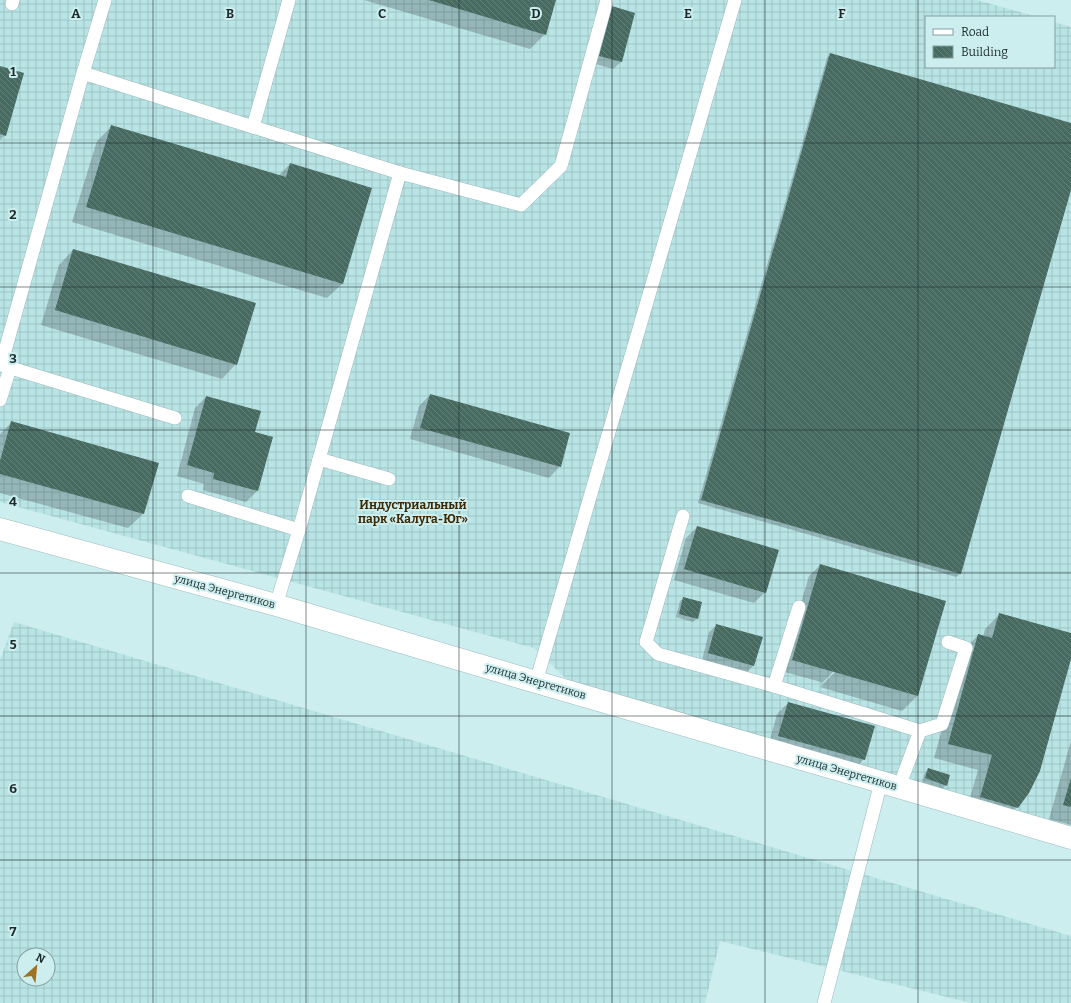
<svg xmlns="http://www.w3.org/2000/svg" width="1071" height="1003" viewBox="0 0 1071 1003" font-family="Bitter,serif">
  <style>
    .industrial { fill: url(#industrial-grid); fill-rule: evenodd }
    .shadow { fill: #0003 }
    .building { fill: url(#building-back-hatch) }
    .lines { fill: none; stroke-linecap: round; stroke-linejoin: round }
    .service-casing { stroke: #9bbbbd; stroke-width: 14 }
    .tertiary-casing { stroke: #9bbbbd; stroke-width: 23 }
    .service { stroke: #fff; stroke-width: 13 }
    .tertiary { stroke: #fff; stroke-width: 22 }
    .grid { fill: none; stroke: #1d2a2b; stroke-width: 1; stroke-opacity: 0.55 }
    .labels { text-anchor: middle; stroke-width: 4; stroke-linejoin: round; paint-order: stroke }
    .street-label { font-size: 11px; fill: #1d2a2b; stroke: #cceeef }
    .neighbourhood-label { font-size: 12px; font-weight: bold; fill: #3d2801; stroke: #cceeef }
    .grid-label { font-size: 13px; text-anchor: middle; font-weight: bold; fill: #1d2a2b; stroke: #cceeef; stroke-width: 4; stroke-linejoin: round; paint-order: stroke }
  </style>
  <defs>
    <pattern id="industrial-grid" width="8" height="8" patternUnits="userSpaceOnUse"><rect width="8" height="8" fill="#b9e4e6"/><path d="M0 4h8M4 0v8" fill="none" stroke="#9fc4c5"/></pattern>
    <pattern id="building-back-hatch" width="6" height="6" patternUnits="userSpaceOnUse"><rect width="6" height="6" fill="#476b61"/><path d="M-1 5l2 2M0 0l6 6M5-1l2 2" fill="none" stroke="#648078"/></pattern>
  </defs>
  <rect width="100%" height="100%" fill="#cceeef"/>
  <!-- industrial -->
  <g class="industrial">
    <path d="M0,0H977L1037,17H926V67H1054V22L1071,27V828L581,693L534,648L0,502Z"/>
    <path d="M14,622L1071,936V1003H971L720,941L705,1003H0V660ZM24,955H48V979H24Z"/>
  </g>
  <!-- shadow -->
  <g class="shadow">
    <path d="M364,0H555L545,34L530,49Z"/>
    <path d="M613,7L621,62L613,69L592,63L605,15Z"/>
    <path d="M830,54L1071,124V187L960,574L956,577L698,503L827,58Z"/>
    <path d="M0,67L5,135L0,140Z"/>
    <path d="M112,126L278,176L290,164L370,189L342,284L327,298L72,222L97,141Z"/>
    <path d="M73,250L236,364L222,379L41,325L59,265Z"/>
    <path d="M430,395L560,466L549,478L410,439L419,406Z"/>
    <path d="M206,397L254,433L257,491L246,502L203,490L204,484L177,476L195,408Z"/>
    <path d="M12,422L157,463L143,514L128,528L0,493V434Z"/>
    <path d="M697,527L765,592L754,603L674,580L686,538Z"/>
    <path d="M820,565L945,602L917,696L902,711L820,687L838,669L837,668L821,684V682L781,671L809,576Z"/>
    <path d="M684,598L697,618L693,622L676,617L680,601Z"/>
    <path d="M1000,614L1071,634V655L1017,807L1002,822L966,812L978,770L934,758L964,650L978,635L983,637L985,629Z"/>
    <path d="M717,625L754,665L746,673L702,660L709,632Z"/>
    <path d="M788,703L864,759L853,770L768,747L777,714Z"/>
    <path d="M1071,741V825L1049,819Z"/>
    <path d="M928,769L946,785L942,789L922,782L925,773Z"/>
  </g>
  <!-- building -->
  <g class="building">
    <path d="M429,0H556L546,35Z"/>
    <path d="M612,6L635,13L622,62L599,56Z"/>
    <path d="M830,53L1071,123V190L961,574L701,500Z"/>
    <path d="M0,66L24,73L6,136L0,134Z"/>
    <path d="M111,125L286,177L290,163L372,188L343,284L86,207Z"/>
    <path d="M73,249L256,303L237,365L55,310Z"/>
    <path d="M430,394L570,433L561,467L420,428Z"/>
    <path d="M206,396L261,411L255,432L273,437L258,491L213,479L214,473L187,465Z"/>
    <path d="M11,421L159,463L144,514L0,474V461Z"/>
    <path d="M697,526L779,550L766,593L684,569Z"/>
    <path d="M820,564L946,601L918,696L792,660Z"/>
    <path d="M683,597L702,602L698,619L679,614Z"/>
    <path d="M999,613L1071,633V659L1040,771L1029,793L1018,808L980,797L992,755L948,744L978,634L992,638Z"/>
    <path d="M716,624L763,637L754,666L708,653Z"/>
    <path d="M788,702L875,726L865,760L778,736Z"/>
    <path d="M928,768L950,775L947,786L925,778Z"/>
    <path d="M1071,778V807L1063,805Z"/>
  </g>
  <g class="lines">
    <!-- service casing -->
    <g class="service-casing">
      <g id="service">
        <path d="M105,0L83,73L1,365L175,418"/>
        <path d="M12,4L13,0"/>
        <path d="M83,73L253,127L400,173L521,205L561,166L607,0"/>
        <path d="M253,127L289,0"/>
        <path d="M0,400L10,368"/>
        <path d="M319,459L389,479"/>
        <path d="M188,496L299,530"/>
        <path d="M683,516L646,642L658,654L774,686"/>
        <path d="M276,605L299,530L400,173"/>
        <path d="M799,607L774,686L920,731"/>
        <path d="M536,682L735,0"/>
        <path d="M899,787L920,731L942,724L966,648L948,642"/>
        <path d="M824,1003L881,782"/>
      </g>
    </g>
    <!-- tertiary casing -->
    <g class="tertiary-casing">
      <path id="tertiary" d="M0,529L276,605L536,682L881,782L1071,838"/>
    </g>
    <!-- service -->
    <use href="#service" class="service"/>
    <!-- tertiary -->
    <use href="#tertiary" class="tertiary"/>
  </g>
  <!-- grid -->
  <path class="grid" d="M153,0V1003M306,0V1003M459,0V1003M612,0V1003M765,0V1003M918,0V1003M0,143H1071M0,287H1071M0,430H1071M0,573H1071M0,716H1071M0,860H1071"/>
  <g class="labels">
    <!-- street labels -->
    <g class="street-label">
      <text transform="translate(225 591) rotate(15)" y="4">улица Энергетиков</text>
      <text transform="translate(536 681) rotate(16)" y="4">улица Энергетиков</text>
      <text transform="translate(847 772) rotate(16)" y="4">улица Энергетиков</text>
    </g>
    <!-- neighbourhood labels -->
    <g class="neighbourhood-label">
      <text x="413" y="509">Индустриальный<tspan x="413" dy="14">парк «Калуга-Юг»</tspan></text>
    </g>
  </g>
  <g class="grid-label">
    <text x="76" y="18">A</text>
    <text x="230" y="18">B</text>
    <text x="382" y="18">C</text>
    <text x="536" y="18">D</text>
    <text x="688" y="18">E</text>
    <text x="842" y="18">F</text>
    <text x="13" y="76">1</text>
    <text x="13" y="219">2</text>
    <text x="13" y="363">3</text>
    <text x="13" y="506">4</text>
    <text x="13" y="649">5</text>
    <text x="13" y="793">6</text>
    <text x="13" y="936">7</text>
  </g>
  <!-- legend -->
  <rect x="925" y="16" width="130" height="52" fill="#cceeef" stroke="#86a0a1"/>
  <rect x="933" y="29" width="20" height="6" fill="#ffffff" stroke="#86a0a1"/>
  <text x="961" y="36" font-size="12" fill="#1d2a2b">Road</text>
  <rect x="933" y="46" width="20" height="12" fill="url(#building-back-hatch)" stroke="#86a0a1"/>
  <text x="961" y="56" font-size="12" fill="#1d2a2b">Building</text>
  <!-- north arrow -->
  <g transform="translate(36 967) rotate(27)"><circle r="19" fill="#cceeef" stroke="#86a0a1"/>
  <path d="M0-3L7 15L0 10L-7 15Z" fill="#9e7222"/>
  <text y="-6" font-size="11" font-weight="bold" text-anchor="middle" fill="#1d2a2b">N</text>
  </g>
</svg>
